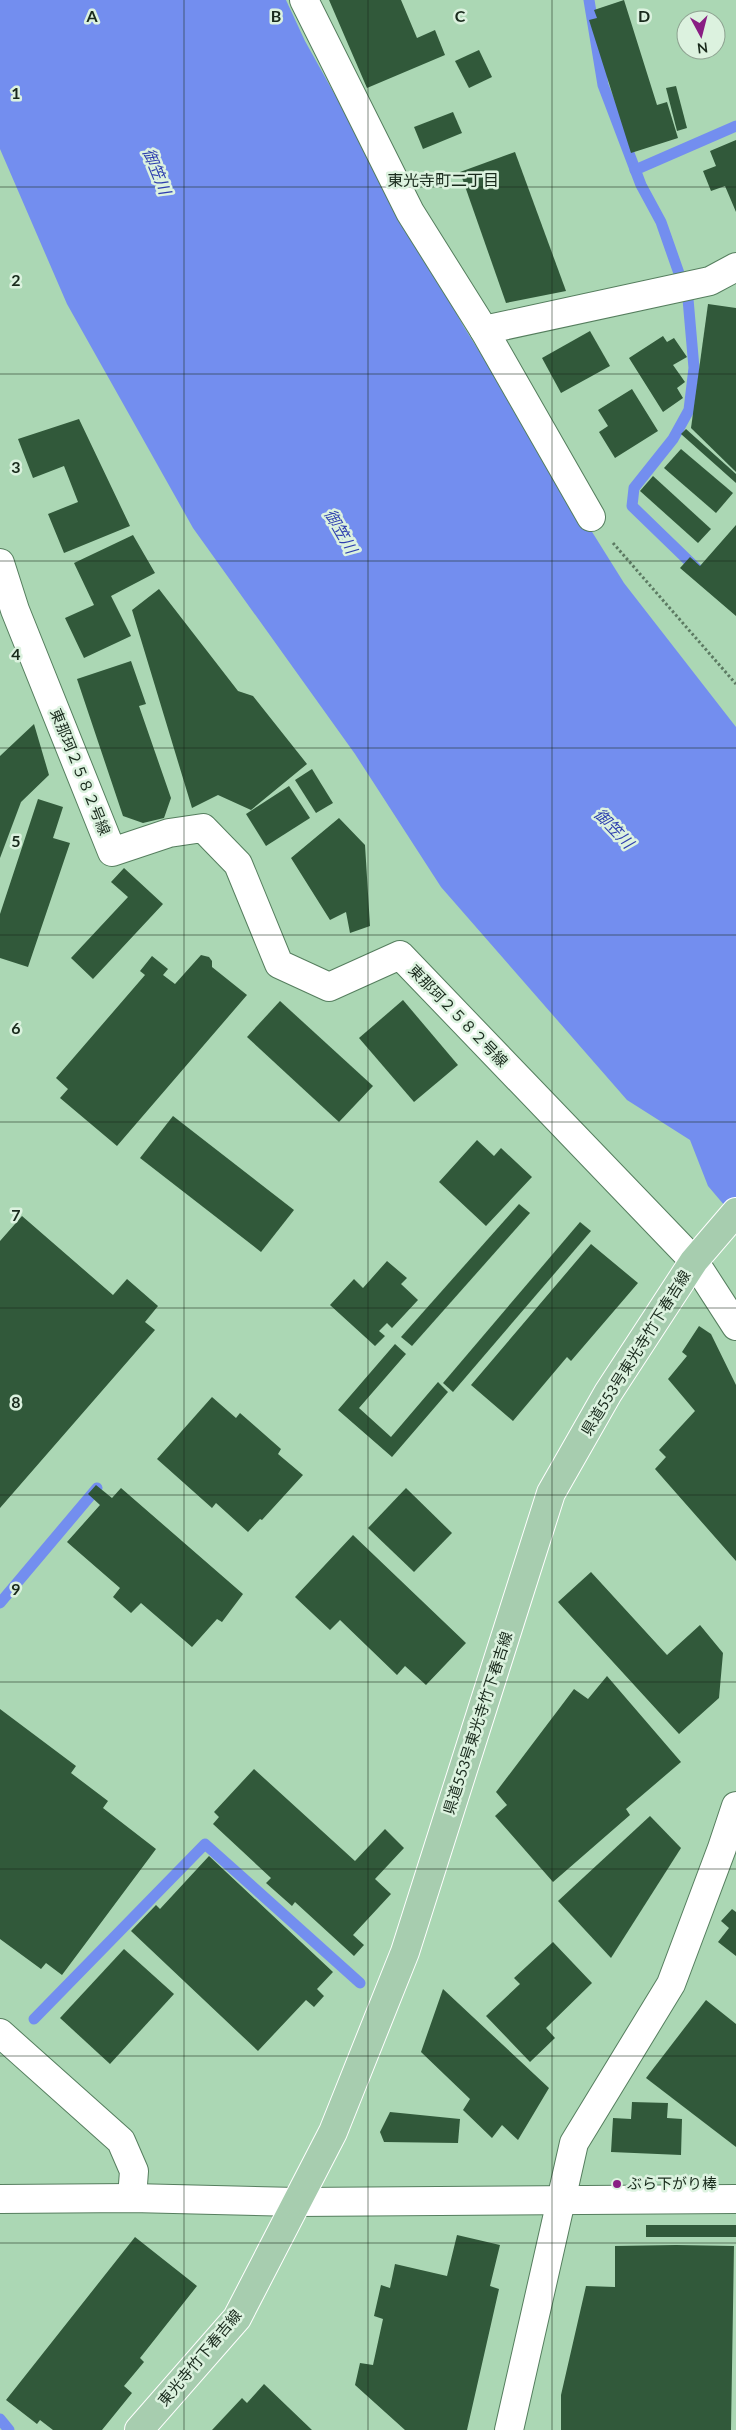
<svg xmlns="http://www.w3.org/2000/svg" width="736" height="2430" viewBox="0 0 736 2430" font-family="Lato,'Noto Sans JP',sans-serif">
  <style>
    .water { fill: #738eef }
    .lines { fill: none; stroke-linecap: round; stroke-linejoin: round }
    .stream { stroke: #738eef; stroke-width: 11 }
    .building { fill: #31593a }
    .minor-casing { stroke: #557e5e; stroke-width: 30 }
    .major-casing { stroke: #fff; stroke-width: 30 }
    .path { stroke: #5c7a62; stroke-width: 3; stroke-dasharray: 2.5 2.5; stroke-linecap: butt }
    .minor { stroke: #fff; stroke-width: 28 }
    .major { stroke: #a7cdaf; stroke-width: 28 }
    .grid { fill: none; stroke: #192a1c; stroke-width: 1; stroke-opacity: 0.55 }
    .poi-dot { fill: #891e83; stroke: #dcf2df; stroke-width: 2 }
    .labels { text-anchor: middle; stroke-width: 5; stroke-linejoin: round; paint-order: stroke }
    .street-label { font-size: 15px; fill: #192a1c; stroke: #dcf2df }
    .poi-label { font-size: 15px; fill: #192a1c; stroke: #dcf2df; text-anchor: start }
    .water-label { font-size: 16px; font-style: italic; fill: #2e3fae; stroke: #dcf2df }
    .neighbourhood-label { font-size: 16px; fill: #192a1c; stroke: #dcf2df }
    .grid-label { font-size: 16px; text-anchor: middle; font-weight: bold; fill: #192a1c; stroke: #dcf2df; stroke-width: 5; stroke-linejoin: round; paint-order: stroke }
  </style>
  <rect width="100%" height="100%" fill="#abd7b4"/>
  <!-- water -->
  <path class="water" d="M0,0H286L305,41L464,327L624,583L736,727V1219L708,1186L690,1140L627,1100L441,887L355,754L193,528L67,304L0,149Z"/>
  <g class="lines">
    <!-- stream -->
    <g class="stream">
      <path d="M589,0L603,85L641,185L661,222L688,299L694,368L689,410L673,439L634,488L632,506L697,569"/>
      <path d="M635,170L736,126"/>
      <path d="M0,1603L97,1488"/>
      <path d="M34,2019L205,1844L360,1983"/>
      <path d="M0,2419L9,2430"/>
    </g>
  </g>
  <!-- building -->
  <g class="building">
    <path d="M329,0H401L417,38L435,30L445,55L367,88Z"/>
    <path d="M624,0L657,105L667,102L678,138L631,153L589,20L597,18L594,10Z"/>
    <path d="M479,50L492,77L469,88L455,61Z"/>
    <path d="M676,86L687,128L677,131L666,88Z"/>
    <path d="M453,112L462,133L423,149L414,127Z"/>
    <path d="M736,140V212L725,186L711,191L703,171L716,166L710,151Z"/>
    <path d="M515,152L566,291L506,303L460,172Z"/>
    <path d="M708,304L736,308V472L691,428Z"/>
    <path d="M590,331L610,366L561,393L542,358Z"/>
    <path d="M663,336L667,342L674,338L687,357L673,365L685,382L677,388L683,398L663,412L629,358Z"/>
    <path d="M632,389L658,431L615,458L599,432L608,426L598,410Z"/>
    <path d="M79,419L130,526L64,553L48,514L78,502L64,466L33,478L18,439Z"/>
    <path d="M686,429L736,474V483L681,434Z"/>
    <path d="M681,449L733,493L716,513L664,468Z"/>
    <path d="M653,476L711,529L698,543L640,491Z"/>
    <path d="M736,525V616L680,568L690,557L700,566Z"/>
    <path d="M133,535L155,573L111,596L131,636L84,658L65,618L94,605L74,563Z"/>
    <path d="M159,589L238,691L253,696L307,764L251,810L218,795L192,808L132,610Z"/>
    <path d="M131,661L146,704L139,706L171,798L164,818L143,823L123,816L77,679Z"/>
    <path d="M34,724L49,775L21,802L0,858V756Z"/>
    <path d="M312,769L333,803L316,813L295,780Z"/>
    <path d="M289,786L310,818L266,846L246,814Z"/>
    <path d="M38,799L63,807L53,838L70,843L28,967L0,958V914Z"/>
    <path d="M339,818L365,845L370,926L350,933L346,912L330,920L291,858Z"/>
    <path d="M124,868L163,904L93,979L71,958L128,897L111,882Z"/>
    <path d="M201,955L209,957L212,961V967L247,995L117,1146L60,1098L68,1089L56,1078L145,975L140,971L152,956L168,969L163,975L175,984Z"/>
    <path d="M403,1000L458,1065L414,1102L359,1038Z"/>
    <path d="M280,1001L373,1086L339,1122L247,1037Z"/>
    <path d="M173,1116L294,1210L261,1252L140,1158Z"/>
    <path d="M477,1140L494,1156L501,1148L532,1177L486,1226L439,1182Z"/>
    <path d="M519,1204L530,1213L412,1346L401,1337Z"/>
    <path d="M22,1216L113,1295L127,1279L158,1306L145,1322L155,1330L0,1508V1241Z"/>
    <path d="M580,1222L591,1231L453,1392L443,1383Z"/>
    <path d="M591,1244L638,1283L571,1361L567,1357L513,1421L471,1385Z"/>
    <path d="M387,1261L407,1278L401,1284L418,1300L392,1328L387,1323L379,1331L385,1336L375,1346L330,1305L354,1279L363,1288Z"/>
    <path d="M699,1326L711,1334L736,1385V1561L655,1469L666,1457L659,1450L695,1411L668,1379L687,1356L682,1352Z"/>
    <path d="M395,1344L406,1354L359,1408L391,1437L438,1382L448,1392L392,1457L338,1410Z"/>
    <path d="M212,1397L236,1418L240,1413L281,1449L278,1454L303,1475L262,1520L260,1519L248,1532L216,1503L212,1508L157,1459Z"/>
    <path d="M96,1485L112,1498L121,1488L243,1594L222,1622L217,1619L192,1647L141,1603L131,1613L113,1597L120,1588L67,1542L100,1505L88,1494Z"/>
    <path d="M406,1488L452,1533L414,1572L368,1528Z"/>
    <path d="M353,1535L466,1643L426,1685L405,1666L397,1675L340,1620L330,1630L295,1597Z"/>
    <path d="M591,1572L667,1655L700,1625L723,1653L719,1698L679,1734L558,1602Z"/>
    <path d="M607,1676L681,1762L626,1809L630,1815L553,1882L495,1816L507,1805L496,1792L574,1689L588,1699Z"/>
    <path d="M0,1709L76,1766L71,1773L108,1801L103,1808L156,1849L62,1975L46,1963L41,1969L0,1939Z"/>
    <path d="M254,1769L355,1861L385,1829L404,1848L375,1879L391,1894L353,1935L364,1945L354,1956L295,1902L292,1906L266,1883L271,1878L213,1824L219,1817L214,1812Z"/>
    <path d="M650,1816L681,1848L611,1958L558,1901Z"/>
    <path d="M209,1856L333,1972L317,1989L324,1996L314,2007L306,2000L258,2051L131,1931L156,1905L160,1909Z"/>
    <path d="M732,1909L736,1912V1956L718,1942L729,1928L721,1921Z"/>
    <path d="M553,1942L592,1983L546,2028L555,2038L530,2062L486,2016L520,1984L514,1978Z"/>
    <path d="M124,1949L174,1994L110,2064L60,2018Z"/>
    <path d="M443,1989L549,2088L518,2140L502,2125L492,2138L463,2110L470,2099L421,2052Z"/>
    <path d="M706,2000L736,2024V2147L646,2078Z"/>
    <path d="M632,2102L668,2103L667,2118L682,2119L681,2155L611,2152L613,2118L631,2119Z"/>
    <path d="M390,2112L460,2119L458,2143L384,2142L380,2132Z"/>
    <rect x="646" y="2225" width="90" height="12"/>
    <path d="M457,2235L500,2245L490,2286L499,2289L467,2430H405L355,2385L360,2363L373,2365L383,2319L374,2316L381,2285L390,2288L395,2264L447,2276Z"/>
    <path d="M135,2237L197,2286L140,2358L144,2362L124,2386L132,2393L102,2430H53L40,2420L37,2424L6,2400Z"/>
    <path d="M676,2245L734,2246L731,2430H561V2395L586,2286L615,2287V2246Z"/>
    <path d="M264,2384L312,2430H212L242,2398L247,2403Z"/>
  </g>
  <g class="lines">
    <!-- minor casing -->
    <g class="minor-casing">
      <g id="minor">
        <path d="M304,0L410,212L484,330L710,281L736,267"/>
        <path d="M484,330L591,517"/>
        <path d="M0,563L15,610L112,852L169,833L203,828L238,864L279,964L329,987L400,955L694,1261L736,1326"/>
        <path d="M0,2033L121,2141L134,2171L132,2198"/>
        <path d="M0,2199L132,2198L297,2202L736,2199"/>
        <path d="M509,2430L574,2143L671,1984L722,1848L736,1806"/>
      </g>
    </g>
    <!-- major casing -->
    <g class="major-casing">
      <path id="major" d="M139,2430L237,2318L333,2132L405,1952L551,1493L608,1393L694,1261L736,1212"/>
    </g>
    <!-- path -->
    <path class="path" d="M613,543L736,684"/>
    <!-- minor -->
    <use href="#minor" class="minor"/>
    <!-- major -->
    <use href="#major" class="major"/>
  </g>
  <!-- grid -->
  <path class="grid" d="M184,0V2430M368,0V2430M552,0V2430M0,187H736M0,374H736M0,561H736M0,748H736M0,935H736M0,1122H736M0,1308H736M0,1495H736M0,1682H736M0,1869H736M0,2056H736M0,2243H736"/>
  <!-- markers -->
  <circle class="poi-dot" cx="617" cy="2184" r="5"/>
  <g class="labels">
    <!-- street labels -->
    <g class="street-label">
      <text transform="translate(80 772) rotate(68)" y="5">東那珂２５８２号線</text>
      <text transform="translate(458 1016) rotate(46)" y="5">東那珂２５８２号線</text>
      <text transform="translate(636 1353) rotate(-58)" y="5">県道553号東光寺竹下春吉線</text>
      <text transform="translate(478 1723) rotate(-72)" y="5">県道553号東光寺竹下春吉線</text>
      <text transform="translate(200 2358) rotate(-50)" y="5">東光寺竹下春吉線</text>
    </g>
    <!-- poi labels -->
    <g class="poi-label">
      <text x="627" y="2189">ぶら下がり棒</text>
    </g>
    <!-- water labels -->
    <g class="water-label">
      <text transform="translate(157 171) rotate(68)" y="6">御笠川</text>
      <text transform="translate(341 531) rotate(60)" y="6">御笠川</text>
      <text transform="translate(614 828) rotate(46)" y="6">御笠川</text>
    </g>
    <!-- neighbourhood labels -->
    <g class="neighbourhood-label">
      <text x="443" y="186">東光寺町二丁目</text>
    </g>
  </g>
  <g class="grid-label">
    <text x="92" y="22">A</text>
    <text x="276" y="22">B</text>
    <text x="460" y="22">C</text>
    <text x="644" y="22">D</text>
    <text x="16" y="99">1</text>
    <text x="16" y="286">2</text>
    <text x="16" y="473">3</text>
    <text x="16" y="660">4</text>
    <text x="16" y="847">5</text>
    <text x="16" y="1034">6</text>
    <text x="16" y="1221">7</text>
    <text x="16" y="1408">8</text>
    <text x="16" y="1595">9</text>
  </g>
  <!-- north arrow -->
  <g transform="translate(701 35) rotate(173)"><circle r="24" fill="#dcf2df" stroke="#8ea291"/>
  <path d="M0-4L9 19L0 12L-9 19Z" fill="#891e83"/>
  <text y="-8" font-size="14" font-weight="bold" text-anchor="middle" fill="#192a1c">N</text>
  </g>
</svg>
